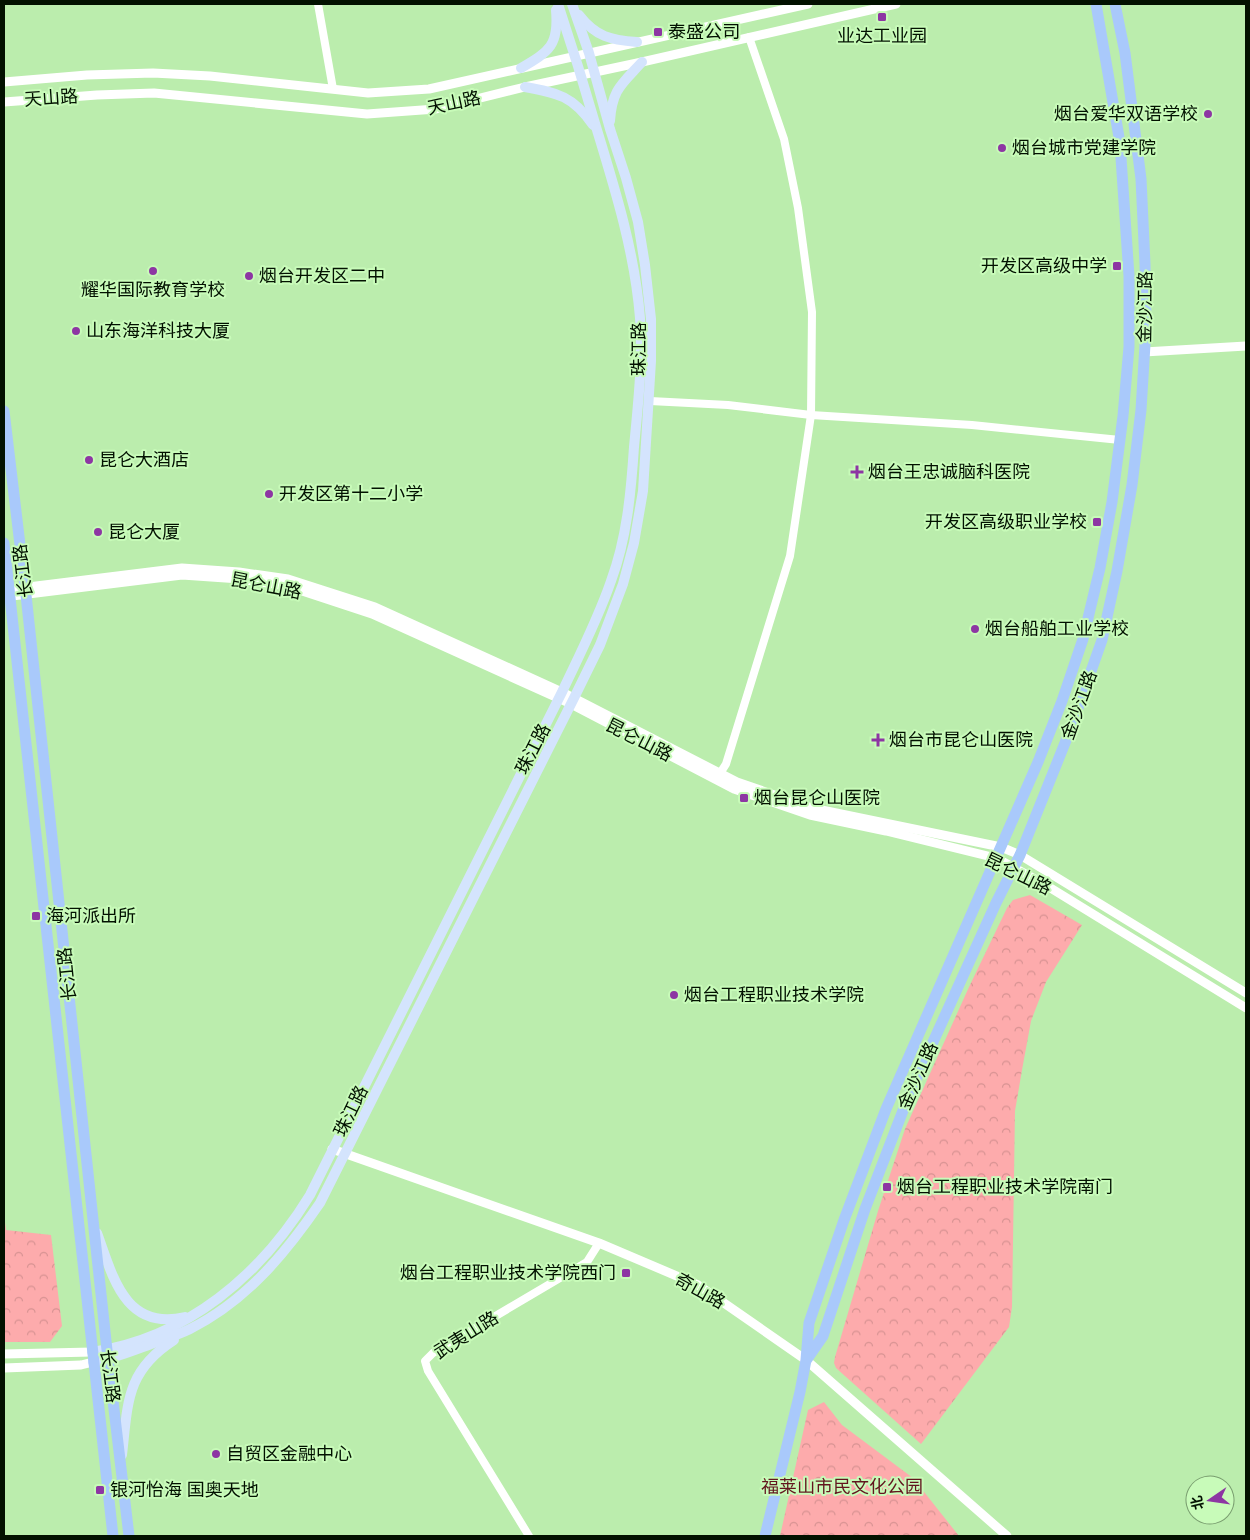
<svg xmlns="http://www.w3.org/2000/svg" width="1250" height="1540" viewBox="0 0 1250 1540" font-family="'DM Sans','Noto Sans SC',sans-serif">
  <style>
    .forest { fill: url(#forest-crowns) }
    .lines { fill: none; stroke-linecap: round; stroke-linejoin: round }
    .minor { stroke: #fff; stroke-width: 8 }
    .tertiary { stroke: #fff; stroke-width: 9 }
    .secondary { stroke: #d4e4fd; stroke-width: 10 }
    .primary { stroke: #a9c9fb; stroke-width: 11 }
    .poi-dot { fill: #8d36a3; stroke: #c8fbb9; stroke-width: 2 }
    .labels { text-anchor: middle; stroke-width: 4; stroke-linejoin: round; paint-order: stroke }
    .poi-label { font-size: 18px; fill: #021100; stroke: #c8fbb9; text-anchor: start }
    .street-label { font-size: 18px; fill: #021100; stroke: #c8fbb9 }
    .park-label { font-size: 18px; fill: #62151e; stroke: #c8fbb9 }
  </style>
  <defs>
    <pattern id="forest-crowns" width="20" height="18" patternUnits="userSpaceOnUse" patternTransform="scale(1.25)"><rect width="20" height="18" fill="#fdabac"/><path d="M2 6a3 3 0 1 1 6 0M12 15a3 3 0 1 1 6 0" fill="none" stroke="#d79292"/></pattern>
  </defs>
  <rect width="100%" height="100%" fill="#bbedad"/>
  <!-- forest -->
  <g class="forest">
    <path d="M1030,895L1082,925L1046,982L1031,1021L1022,1070L1015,1111L1012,1307L1009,1327L921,1444L836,1368L834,1363L835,1357L878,1211L905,1129L969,987L1007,908L1013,900Z"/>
    <path d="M4,1215L6,1230L51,1235L62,1326L50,1342H4Z"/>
    <path d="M824,1402L842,1425L913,1478L959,1536H780L808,1410Z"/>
  </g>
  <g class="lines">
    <!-- minor -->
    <g class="minor">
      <path d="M318,4L333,89"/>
      <path d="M650,401L728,405L811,415L972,425L1120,440"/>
      <path d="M717,778L726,764L790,556L811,415L812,312L798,208L784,139L749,37"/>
      <path d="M529,1536L428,1371L425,1361L433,1353L587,1262L599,1243"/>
    </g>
    <!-- tertiary -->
    <g class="tertiary">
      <path d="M4,82L87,75L153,73L210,76L368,93L429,89L808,4"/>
      <path d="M4,102L97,95L154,93L367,114L436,109L525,87L642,62L896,4"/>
      <path d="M1144,352L1246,346"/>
      <path d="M4,590L182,568L239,572L288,579L375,607L562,692L737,782L812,808L1001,847L1020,855L1246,993"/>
      <path d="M4,597L182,575L240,579L287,586L372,614L571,704L734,789L810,815L886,831L996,858L1044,884L1246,1008"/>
      <path d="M332,1149L599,1243L698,1285L806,1360L1007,1536"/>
      <path d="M4,1354L92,1352"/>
      <path d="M4,1368L81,1365L93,1362"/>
    </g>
    <!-- secondary -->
    <g class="secondary">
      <path d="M579,15C596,37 611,40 637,42"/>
      <path d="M521,68C550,51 559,45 556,10"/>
      <path d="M525,87C558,93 573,96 593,125"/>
      <path d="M610,121C612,89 622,84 642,62"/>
      <path d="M97,1233C113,1277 125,1331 185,1317"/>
      <path d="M92,1352C187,1338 261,1275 310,1195L562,692C579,656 598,619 611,581C627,538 631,492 634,447C638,405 643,361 640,318C635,254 616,192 597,130C585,88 572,46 558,4"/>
      <path d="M93,1362C113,1359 132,1351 151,1344C164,1339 178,1335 190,1329C246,1301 285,1254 320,1203L574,698L600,645L623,584L634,543L643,491L651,361V319L645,265L638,222L626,178L610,129L589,53L572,4"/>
      <path d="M122,1455C128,1402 126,1371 174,1340"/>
    </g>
    <!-- primary -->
    <g class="primary">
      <path d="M4,411L26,595L107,1350L129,1536"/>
      <path d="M4,543L113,1536"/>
      <path d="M807,1359L823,1336L865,1209L909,1095L996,903L1020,855L1071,728L1102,640L1117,571L1132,485L1141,410L1146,328L1145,264L1141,179L1125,53L1115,4"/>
      <path d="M765,1536L800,1392L806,1360L809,1323L844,1220L886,1109L1038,762L1062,701L1083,639L1100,568L1112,502L1123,416L1129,347V276L1120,143L1096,4"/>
    </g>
  </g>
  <!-- markers -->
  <g class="poi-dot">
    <rect x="877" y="12" width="10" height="10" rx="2.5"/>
    <rect x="653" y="27" width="10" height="10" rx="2.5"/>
    <circle cx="1208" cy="114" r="5"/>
    <circle cx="1002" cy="148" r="5"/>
    <rect x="1112" y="261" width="10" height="10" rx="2.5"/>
    <circle cx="153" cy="271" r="5"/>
    <circle cx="249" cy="276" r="5"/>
    <circle cx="76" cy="331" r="5"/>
    <circle cx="89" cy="460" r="5"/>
    <path d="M854.5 464.5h5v5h5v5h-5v5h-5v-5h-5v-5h5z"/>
    <circle cx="269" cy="494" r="5"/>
    <rect x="1092" y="517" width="10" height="10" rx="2.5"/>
    <circle cx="98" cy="532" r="5"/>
    <circle cx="975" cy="629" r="5"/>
    <path d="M875.5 732.5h5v5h5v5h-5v5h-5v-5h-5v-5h5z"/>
    <rect x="739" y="793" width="10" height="10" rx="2.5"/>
    <rect x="31" y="911" width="10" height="10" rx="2.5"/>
    <circle cx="674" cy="995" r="5"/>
    <rect x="882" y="1182" width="10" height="10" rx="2.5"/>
    <rect x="621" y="1268" width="10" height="10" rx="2.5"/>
    <circle cx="216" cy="1454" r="5"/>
    <rect x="95" y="1485" width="10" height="10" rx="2.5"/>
  </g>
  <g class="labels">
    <!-- poi labels -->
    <g class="poi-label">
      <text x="668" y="38">泰盛公司</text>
      <text x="882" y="42" text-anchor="middle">业达工业园</text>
      <text x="1198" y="120" text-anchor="end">烟台爱华双语学校</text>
      <text x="1012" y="154">烟台城市党建学院</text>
      <text x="1107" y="272" text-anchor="end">开发区高级中学</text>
      <text x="259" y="282">烟台开发区二中</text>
      <text x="153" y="296" text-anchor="middle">耀华国际教育学校</text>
      <text x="86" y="337">山东海洋科技大厦</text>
      <text x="99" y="466">昆仑大酒店</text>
      <text x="868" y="478">烟台王忠诚脑科医院</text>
      <text x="279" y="500">开发区第十二小学</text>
      <text x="1087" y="528" text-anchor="end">开发区高级职业学校</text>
      <text x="108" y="538">昆仑大厦</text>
      <text x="985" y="635">烟台船舶工业学校</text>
      <text x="889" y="746">烟台市昆仑山医院</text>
      <text x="754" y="804">烟台昆仑山医院</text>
      <text x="46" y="922">海河派出所</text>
      <text x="684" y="1001">烟台工程职业技术学院</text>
      <text x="897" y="1193">烟台工程职业技术学院南门</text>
      <text x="616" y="1279" text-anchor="end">烟台工程职业技术学院西门</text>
      <text x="226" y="1460">自贸区金融中心</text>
      <text x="110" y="1496">银河怡海 国奥天地</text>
    </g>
    <!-- street labels -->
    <g class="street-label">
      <text transform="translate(51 98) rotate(-4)" y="6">天山路</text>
      <text transform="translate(454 103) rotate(-12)" y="6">天山路</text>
      <text transform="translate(1145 307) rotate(-89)" y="6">金沙江路</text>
      <text transform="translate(639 349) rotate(-90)" y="6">珠江路</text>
      <text transform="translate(23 571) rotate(-97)" y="6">长江路</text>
      <text transform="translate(266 586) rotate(11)" y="6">昆仑山路</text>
      <text transform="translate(1079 705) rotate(-70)" y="6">金沙江路</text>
      <text transform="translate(639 740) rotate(27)" y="6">昆仑山路</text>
      <text transform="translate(533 749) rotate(-63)" y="6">珠江路</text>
      <text transform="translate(1018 874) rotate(26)" y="6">昆仑山路</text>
      <text transform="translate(67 974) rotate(-96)" y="6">长江路</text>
      <text transform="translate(918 1076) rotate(-66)" y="6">金沙江路</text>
      <text transform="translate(351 1111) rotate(-64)" y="6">珠江路</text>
      <text transform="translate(700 1291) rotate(29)" y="6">奇山路</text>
      <text transform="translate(466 1335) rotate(-32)" y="6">武夷山路</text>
      <text transform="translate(110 1376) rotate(83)" y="6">长江路</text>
    </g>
    <!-- park labels -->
    <g class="park-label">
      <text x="842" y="1493">福莱山市民文化公园</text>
    </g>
  </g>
  <!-- border -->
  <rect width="1250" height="1540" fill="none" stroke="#021100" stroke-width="10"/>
  <!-- north arrow -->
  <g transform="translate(1210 1500) rotate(257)"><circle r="24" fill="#c8fbb9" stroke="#799d6f"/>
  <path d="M0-4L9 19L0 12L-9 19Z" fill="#8d36a3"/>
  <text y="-8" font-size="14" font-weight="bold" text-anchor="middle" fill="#021100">北</text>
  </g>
</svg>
